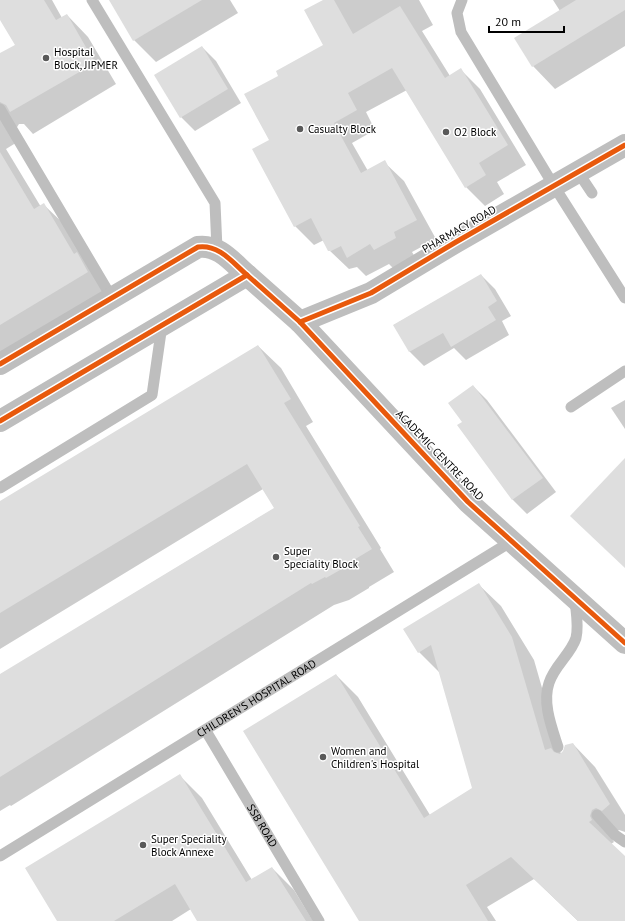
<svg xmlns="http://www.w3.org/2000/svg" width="625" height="921" viewBox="0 0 625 921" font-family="'PT Sans',sans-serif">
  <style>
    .shadow { fill: #0003 }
    .building { fill: #dedede }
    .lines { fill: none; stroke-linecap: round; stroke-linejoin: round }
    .service { stroke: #bebebe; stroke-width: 11 }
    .minor { stroke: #bebebe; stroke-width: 22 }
    .cycleway-casing { stroke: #fff; stroke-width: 8 }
    .cycleway { stroke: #e8590c; stroke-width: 5 }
    .poi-dot { fill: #595959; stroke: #fff; stroke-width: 1.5 }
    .labels { text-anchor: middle; stroke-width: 3; stroke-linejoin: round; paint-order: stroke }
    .poi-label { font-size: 11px; fill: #000; stroke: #fff; text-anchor: start }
    .street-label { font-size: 11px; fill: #000; stroke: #fff }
  </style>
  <rect width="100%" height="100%" fill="#fff"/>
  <!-- shadow -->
  <g class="shadow">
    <path d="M0,0H52L62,18L67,15L88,37L116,84L33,134L24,124H19L14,132L19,141L6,149L41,207L44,205L66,226L109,294L0,355V54L16,45L0,18Z"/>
    <path d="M110,0H230L238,13L156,62L134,40Z"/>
    <path d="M325,0H419L433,25L422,31L450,76L461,70L480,89L526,165L497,182L504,194L485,206L466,187L407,90L366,112L375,130L352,143L368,171L384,162L404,181L436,239L412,252L415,257L394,269L389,264L366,276L357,267L349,269L329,250L324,240L314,245L295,226L270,140L280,76L324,45Z"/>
    <path d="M553,0H625V46L555,89L533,66L560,11Z"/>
    <path d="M202,47L216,61L241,103L195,131L181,117Z"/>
    <path d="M481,275L495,289L511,316L502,321L509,335L466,360L454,348L424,366L410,352L394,325Z"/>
    <path d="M258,346L281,368L313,422L306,426L381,548L380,549L394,572L369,587V588L349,600L334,605L11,806L10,805L0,811V675L275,508L263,489L0,649V502Z"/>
    <path d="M473,386L487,400L556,492L527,514L513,500L459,425L463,422Z"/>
    <path d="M625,400V429L611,408Z"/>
    <path d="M478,584L501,606L534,660L561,754L573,744L595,767L625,815V832L619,830L614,832L612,839L614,842L611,844L625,857V921H578L534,879L487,907L496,921H361L336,675L358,697L430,815L473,789L440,673L419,652Z"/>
    <path d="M180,776L202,798L252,880L272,868L294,890L313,921H198L191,909L172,921H58Z"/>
  </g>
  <!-- building -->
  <g class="building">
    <path d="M0,0H44L56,20L67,14L95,63L10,112L6,105L0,102V53L15,45L0,20Z"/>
    <path d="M109,0H202L133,41Z"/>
    <path d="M323,0H334L353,34L400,6L445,78L461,68L508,145L479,163L486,175L465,188L392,68L348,93L357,110L334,123L361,173L385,160L417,220L394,232L396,238L374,250L370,244L347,258L341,246L331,251H328L311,218L294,227L252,149L269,140L244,94L278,76L276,71L323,45L304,10Z"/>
    <path d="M576,0H625V10L532,67L514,38Z"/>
    <path d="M202,46L228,89L180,118L154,75Z"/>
    <path d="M0,152L34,209L44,203L74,254L77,252L88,272L0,325Z"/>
    <path d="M481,274L497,301L488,307L496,320L451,347L443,333L409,352L393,325Z"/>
    <path d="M258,345L291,399L284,403L360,526L358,527L372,549L347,564V566L326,578L325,577L312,584L311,583L0,777V674L274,508L247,464L0,613V501Z"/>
    <path d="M473,385L543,478L512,500L457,425L462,422L448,403Z"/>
    <path d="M625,458V568L570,516Z"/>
    <path d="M479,583L512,637L545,750L551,748L554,752L560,754L563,751L565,745L573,743L610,804L602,811L596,808L592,810L590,816L592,820L589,822L625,856V921H578L511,857L466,885L488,921H359L243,731L336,674L424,818L472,788L431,645L418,653L403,629Z"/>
    <path d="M180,774L246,882L272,867L306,921H197L175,884L114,921H57L25,868Z"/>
  </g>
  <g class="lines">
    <!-- service -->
    <g class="service">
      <path d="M92,0L215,203L217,249"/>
      <path d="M462,0L457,13L461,32L554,186L625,298"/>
      <path d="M0,109L112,298"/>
      <path d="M578,172L592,193"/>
      <path d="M571,407L625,371"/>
      <path d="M0,488L152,395L162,325"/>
      <path id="s1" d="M206,731L319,921"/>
      <path d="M558,747C552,728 542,703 549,683C554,666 571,654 576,638C579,626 576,612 575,600"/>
      <path d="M597,815L615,835L625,842"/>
      <path id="s2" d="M0,856L512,541"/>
    </g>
    <!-- minor -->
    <g class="minor">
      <path d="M247,275L300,322L468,502L625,643"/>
      <path d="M300,322L371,293L456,242L625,145"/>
      <path d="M0,364L198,247C219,244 233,263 247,275L0,421"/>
    </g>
    <!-- cycleway casing -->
    <g class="cycleway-casing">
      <g id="cycleway">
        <path d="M247,275L300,322L468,502L625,643"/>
        <path d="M300,322L371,293L456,242L625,145"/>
        <path d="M0,364L198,247C219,244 233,263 247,275L0,421"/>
      </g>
    </g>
    <!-- cycleway -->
    <use href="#cycleway" class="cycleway"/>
  </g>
  <!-- markers -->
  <g class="poi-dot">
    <circle cx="46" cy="58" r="4"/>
    <circle cx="300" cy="129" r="4"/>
    <circle cx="446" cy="132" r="4"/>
    <circle cx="276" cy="557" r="4"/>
    <circle cx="323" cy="757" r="4"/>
    <circle cx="143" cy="845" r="4"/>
  </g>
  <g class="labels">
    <!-- poi labels -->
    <g class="poi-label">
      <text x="54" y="56">Hospital<tspan x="54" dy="13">Block, JIPMER</tspan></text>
      <text x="308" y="133">Casualty Block</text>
      <text x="454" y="136">O2 Block</text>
      <text x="284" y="555">Super<tspan x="284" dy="13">Speciality Block</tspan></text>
      <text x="331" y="755">Women and<tspan x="331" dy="13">Children's Hospital</tspan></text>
      <text x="151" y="843">Super Speciality<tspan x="151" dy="13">Block Annexe</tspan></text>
    </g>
    <!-- street labels -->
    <g class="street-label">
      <text transform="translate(459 229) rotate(-30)" y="4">PHARMACY ROAD</text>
      <text transform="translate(440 455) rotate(46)" y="4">ACADEMIC CENTRE ROAD</text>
      <text dy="4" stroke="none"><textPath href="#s2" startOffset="301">CHILDREN'S HOSPITAL ROAD</textPath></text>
      <text dy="4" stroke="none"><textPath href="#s1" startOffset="110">SSB ROAD</textPath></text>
    </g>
  </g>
  <!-- scale -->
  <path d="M489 26v6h75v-6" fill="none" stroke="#000000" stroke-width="2"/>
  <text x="495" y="26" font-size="12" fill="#000000" stroke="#ffffff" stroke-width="3" paint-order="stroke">20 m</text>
</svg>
